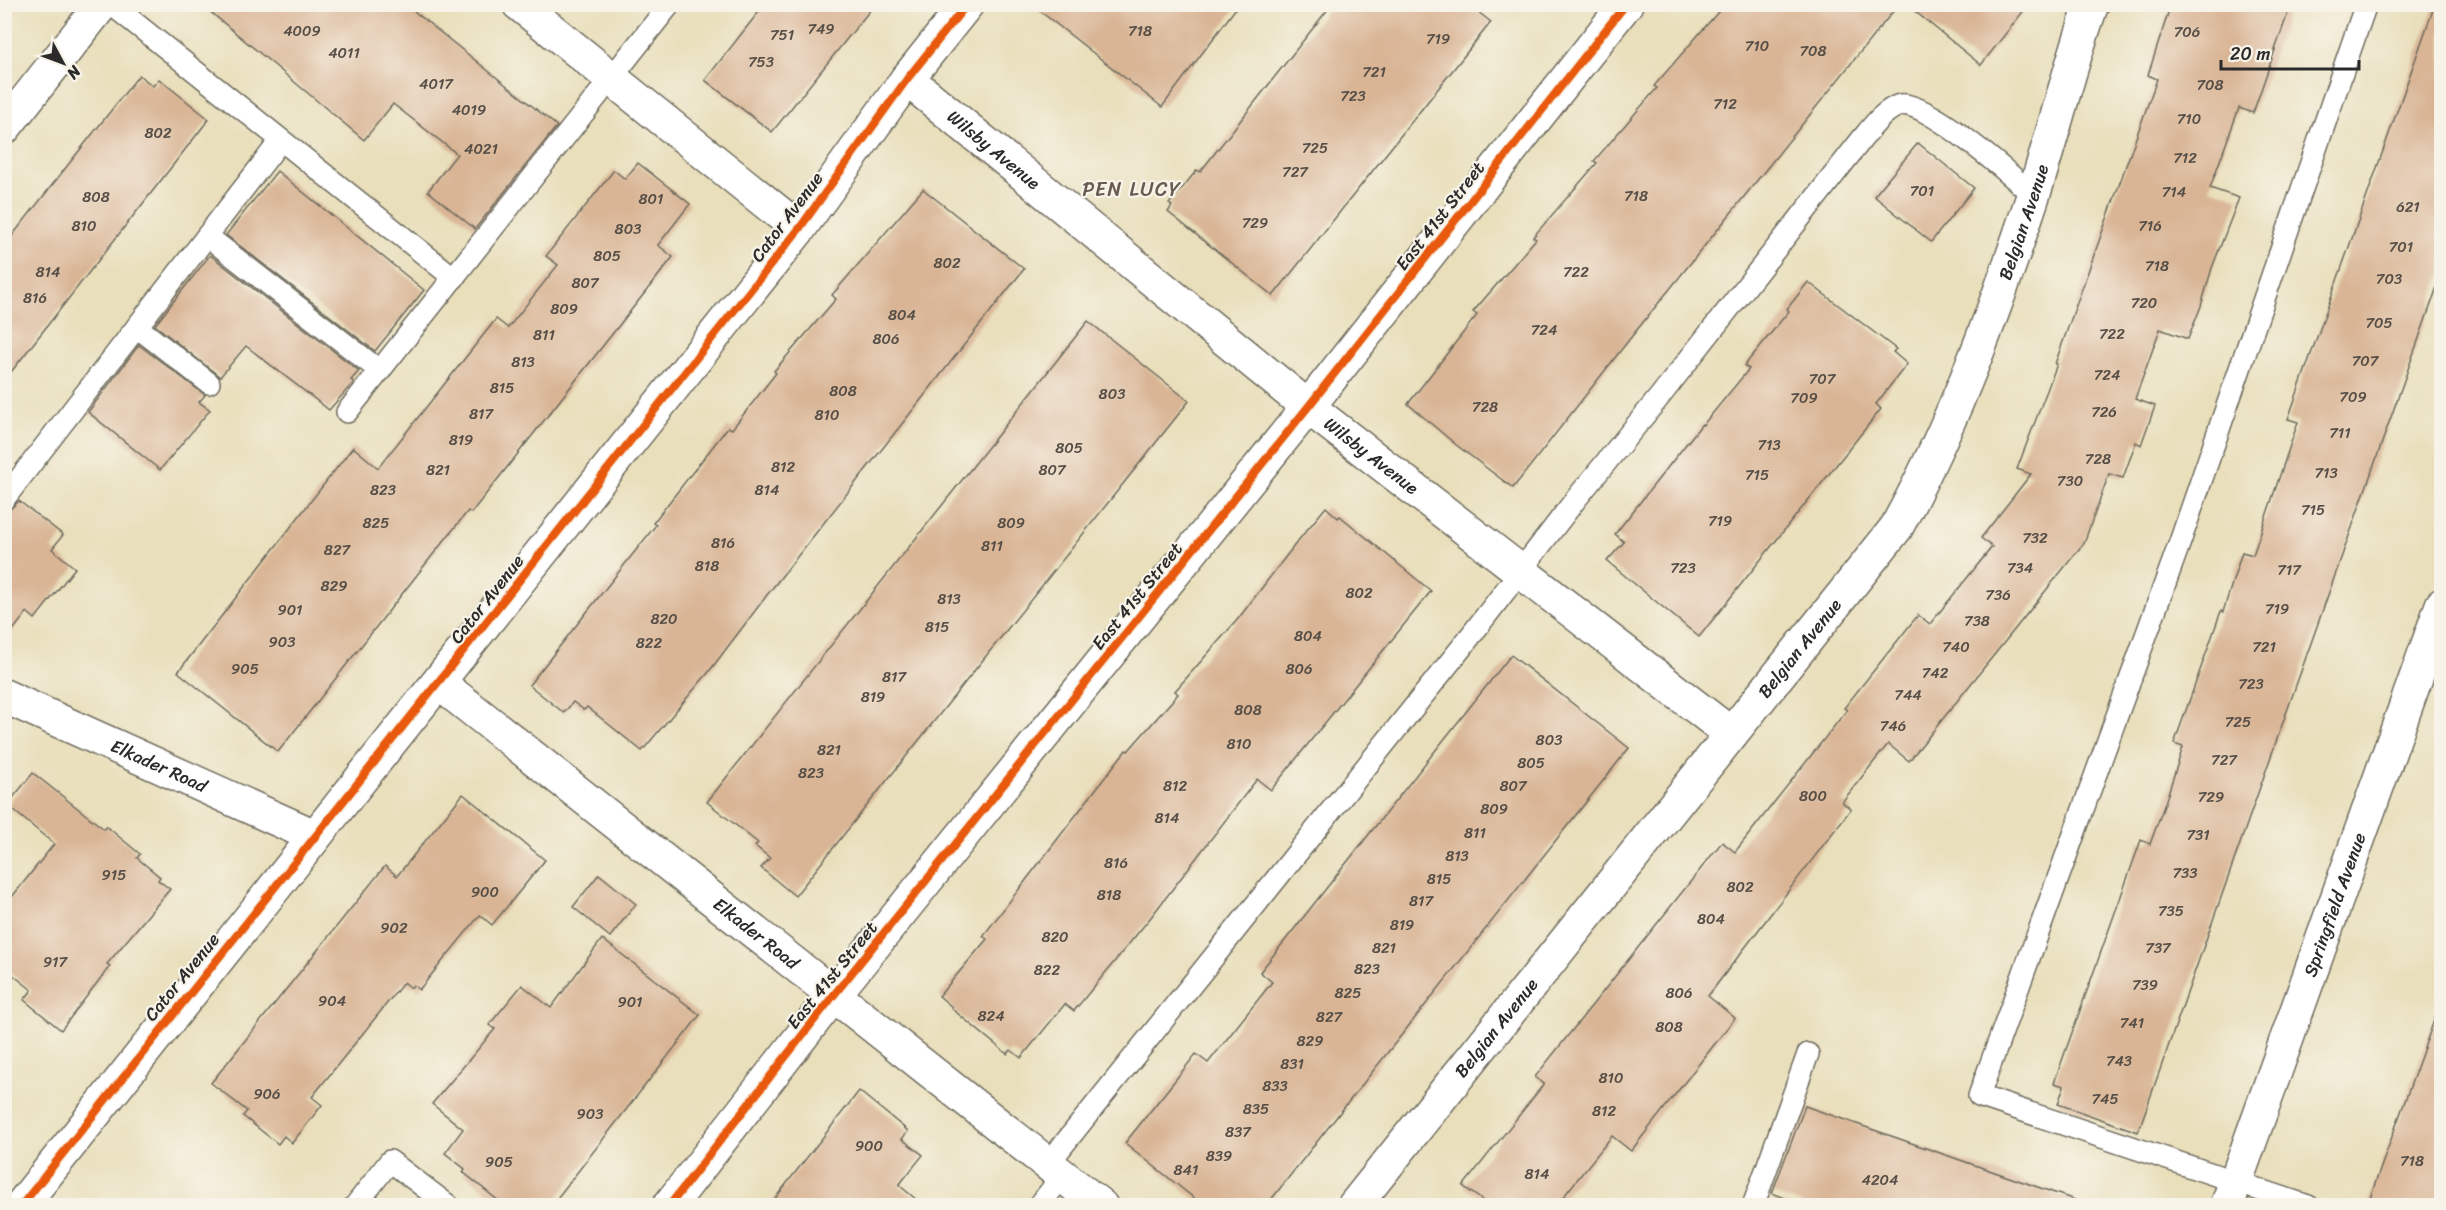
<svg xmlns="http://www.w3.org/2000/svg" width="2446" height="1210" viewBox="0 0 2446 1210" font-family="Sriracha,sans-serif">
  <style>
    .building { fill: #d9b595 }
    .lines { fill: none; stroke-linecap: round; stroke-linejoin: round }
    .lane-casing { stroke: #6e6a5d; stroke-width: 24 }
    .street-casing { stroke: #6e6a5d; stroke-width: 36 }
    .lane { stroke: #fff; stroke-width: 21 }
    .street { stroke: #fff; stroke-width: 33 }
    .cycleway-casing { stroke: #f7f3e8; stroke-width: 11 }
    .cycleway { stroke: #e8590c; stroke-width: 8 }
    .labels { text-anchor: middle; stroke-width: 4.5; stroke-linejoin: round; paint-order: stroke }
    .number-label { font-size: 15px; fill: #564e46 }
    .street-label { font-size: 18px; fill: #2b2b2b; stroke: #f7f3e8 }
    .neighbourhood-label { font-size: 20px; letter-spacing: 1.5px; fill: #685b50; stroke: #f7f3e8 }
  </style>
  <rect width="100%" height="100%" fill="#f7f3e8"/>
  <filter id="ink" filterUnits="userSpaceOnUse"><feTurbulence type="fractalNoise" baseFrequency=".0167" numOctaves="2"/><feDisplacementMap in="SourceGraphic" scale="12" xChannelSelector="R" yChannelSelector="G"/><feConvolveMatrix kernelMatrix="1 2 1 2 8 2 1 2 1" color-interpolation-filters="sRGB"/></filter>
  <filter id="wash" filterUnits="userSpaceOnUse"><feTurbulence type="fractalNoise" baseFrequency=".008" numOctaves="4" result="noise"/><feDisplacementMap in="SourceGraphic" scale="24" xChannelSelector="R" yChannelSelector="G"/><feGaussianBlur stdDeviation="1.35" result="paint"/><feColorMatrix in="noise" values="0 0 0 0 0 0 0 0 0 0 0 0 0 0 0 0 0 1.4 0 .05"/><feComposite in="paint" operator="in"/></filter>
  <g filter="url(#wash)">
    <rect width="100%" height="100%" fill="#e9dfbb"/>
    <g id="blocks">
      <!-- building -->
      <g class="building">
        <path d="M201,4H405L557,126L475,229L428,191L457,154L393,104L364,140Z"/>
        <path d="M765,4H875L772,132L705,80Z"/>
        <path d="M1031,4H1239L1162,107Z"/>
        <path d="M1332,4H1468L1491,22L1273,296L1168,212L1172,206L1169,204L1197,170L1200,172Z"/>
        <path d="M1725,4H1899L1632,336L1513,488L1455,444L1408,404L1477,315L1473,312L1536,239L1533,237L1597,163L1594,161L1657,88L1654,86Z"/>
        <path d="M1906,4H2029L1981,65Z"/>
        <path d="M2171,4H2291L2253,113L2239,108L2210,188L2239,198L2212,268L2201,306L2188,339L2160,329L2135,399L2155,406L2141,445L2136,442L2123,478L2109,474L2084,543L1909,761L1888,744L1842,802L1851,809L1708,996L1735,1018L1631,1151L1612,1136L1556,1206H1490L1463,1186L1544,1084L1535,1077L1722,842L1735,852L1847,710L1844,708L1918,615L1930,624L1992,547L1981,538L2031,474L2017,469L2057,364H2055L2157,79L2148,75Z"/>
        <path d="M2435,4H2442V273L2138,1132L2058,1104L2064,1086L2054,1083L2141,840L2150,844L2165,803L2183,747L2174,744L2221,611L2223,612L2242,552L2253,555L2298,422L2288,419Z"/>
        <path d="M139,75L153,86L159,79L209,119L4,381V246Z"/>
        <path d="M1918,143L1974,188L1931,242L1874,196Z"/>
        <path d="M638,163L690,204L658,245L673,257L471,513L468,511L435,552L278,752L178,672L353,447L378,468L496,319L508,328L558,265L546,256L614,170L625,179Z"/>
        <path d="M277,171L424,290L375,351L226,235Z"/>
        <path d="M923,189L1024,269L767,595L708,673L642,751L587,707L584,710L573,702L564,713L529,685L656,525L653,523L728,427L732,429L776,373L774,371L836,299L832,295Z"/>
        <path d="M210,255L359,371L351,380L354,382L329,410L246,346L220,377L155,325Z"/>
        <path d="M1808,282L1896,349L1893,352L1907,364L1876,404L1881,409L1699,637L1607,561L1624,542L1615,534L1702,424L1703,425L1749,369L1744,366L1789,311L1787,309Z"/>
        <path d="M1088,321L1189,401L795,896L761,868L770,858L755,846L758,843L707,802Z"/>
        <path d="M139,345L205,395L199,402L210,410L160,470L88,412Z"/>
        <path d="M19,501L63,535L52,549L75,568L35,619L27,612L4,642V511L9,510Z"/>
        <path d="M1326,507L1338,518L1340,516L1431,591L1271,790L1257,779L1151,917L1074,1011L1065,1004L1021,1058L1011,1050L1007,1054L951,1008L952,1007L939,996L987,939L983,936L1126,750L1128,751L1178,694L1175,691L1238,619L1297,542Z"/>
        <path d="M1511,655L1629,748L1266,1206H1204L1125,1143L1196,1054L1208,1063L1272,982L1260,972Z"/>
        <path d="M33,773L104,829L106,826L140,854L137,858L160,877L158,880L170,889L107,964L110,966L61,1030L24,1000L32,990L4,968V907L54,844L7,805Z"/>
        <path d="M463,794L545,860L492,925L480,915L419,990L413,985L411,988L404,982L312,1097L322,1105L292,1143L284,1136L278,1144L243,1116L247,1111L211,1083L385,866L397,876Z"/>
        <path d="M599,874L636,904L610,937L573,907Z"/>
        <path d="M602,939L700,1015L551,1206H505L463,1172L465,1169L445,1153L463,1129L432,1104L495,1029L489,1025L522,985L551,1008Z"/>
        <path d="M2437,1012L2442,1013V1206H2367Z"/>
        <path d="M859,1091L908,1131L902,1139L923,1155L899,1185L924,1206H769Z"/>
        <path d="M1805,1106L2075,1200L2074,1206H1806L1772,1193Z"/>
      </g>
    </g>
  </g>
  <g filter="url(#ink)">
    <use href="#blocks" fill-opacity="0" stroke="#6e6a5d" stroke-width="1.5"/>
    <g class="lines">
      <!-- lane casing -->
      <g class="lane-casing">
        <g id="lane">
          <path d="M111,4L454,278"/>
          <path d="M207,236L380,371"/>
          <path d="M137,327L209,383"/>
          <path d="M347,412L670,4"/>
          <path d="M4,499L281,140"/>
          <path d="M1048,1164L1462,647L1576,499L1661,395L1862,139C1872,127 1884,110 1900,105C1924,98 2013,177 2033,195"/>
          <path d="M355,1206L390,1161L449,1206"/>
          <path d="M1039,1206L1062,1176"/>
          <path d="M1753,1206L1808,1054"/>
          <path d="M2308,1206L1979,1096L2180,542L2366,4"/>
        </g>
      </g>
      <!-- street casing -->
      <g class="street-casing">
        <g id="street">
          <path d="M519,4L799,229"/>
          <path id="s1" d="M907,79L1308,407L1731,734"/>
          <path d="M4,128L102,4"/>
          <path id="s2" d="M439,683L1101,1206"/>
          <path id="s3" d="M4,696L314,836"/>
          <path d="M21,1206L799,229L907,79L967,4"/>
          <path d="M669,1206L833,996L1308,407L1626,4"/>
          <path id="s4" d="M1354,1206L1896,528C1954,423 1995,310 2033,196C2054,133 2069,67 2092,4"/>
          <path id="s5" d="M2227,1206L2442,605"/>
        </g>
      </g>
      <!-- lane -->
      <use href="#lane" class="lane"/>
      <!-- street -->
      <use href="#street" class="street"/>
      <!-- cycleway casing -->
      <g class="cycleway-casing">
        <g id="cycleway">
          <path d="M21,1206L799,229L907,79L967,4"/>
          <path d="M669,1206L833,996L1308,407L1626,4"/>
        </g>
      </g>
      <!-- cycleway -->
      <use href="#cycleway" class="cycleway"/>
    </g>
  </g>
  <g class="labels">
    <!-- number labels -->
    <g class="number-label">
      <text x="821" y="34">749</text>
      <text x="302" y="36">4009</text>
      <text x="1140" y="36">718</text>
      <text x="2187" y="37">706</text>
      <text x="782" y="40">751</text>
      <text x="1438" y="44">719</text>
      <text x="1757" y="51">710</text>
      <text x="1813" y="56">708</text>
      <text x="344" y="58">4011</text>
      <text x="761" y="67">753</text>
      <text x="1374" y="77">721</text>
      <text x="436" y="89">4017</text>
      <text x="2210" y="90">708</text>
      <text x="1353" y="101">723</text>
      <text x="1725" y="109">712</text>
      <text x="469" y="115">4019</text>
      <text x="2189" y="124">710</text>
      <text x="158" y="138">802</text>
      <text x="1315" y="153">725</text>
      <text x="481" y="154">4021</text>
      <text x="2185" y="163">712</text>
      <text x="1295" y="177">727</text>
      <text x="1922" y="196">701</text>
      <text x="2174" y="197">714</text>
      <text x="1636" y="201">718</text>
      <text x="96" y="202">808</text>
      <text x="651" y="204">801</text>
      <text x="2408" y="212">621</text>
      <text x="1255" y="228">729</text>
      <text x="84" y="231">810</text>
      <text x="2150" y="231">716</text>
      <text x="628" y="234">803</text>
      <text x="2401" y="252">701</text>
      <text x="607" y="261">805</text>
      <text x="947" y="268">802</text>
      <text x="2157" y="271">718</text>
      <text x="48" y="277">814</text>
      <text x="1576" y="277">722</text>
      <text x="2389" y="284">703</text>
      <text x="585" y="288">807</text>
      <text x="35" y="303">816</text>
      <text x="2144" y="308">720</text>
      <text x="564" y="314">809</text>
      <text x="902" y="320">804</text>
      <text x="2379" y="328">705</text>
      <text x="1544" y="335">724</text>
      <text x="2112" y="339">722</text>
      <text x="544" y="340">811</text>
      <text x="886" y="344">806</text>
      <text x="2365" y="366">707</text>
      <text x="523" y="367">813</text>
      <text x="2107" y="380">724</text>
      <text x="1822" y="384">707</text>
      <text x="502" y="393">815</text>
      <text x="843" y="396">808</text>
      <text x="1112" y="399">803</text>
      <text x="2353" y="402">709</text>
      <text x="1804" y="403">709</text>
      <text x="1485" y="412">728</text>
      <text x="2104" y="417">726</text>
      <text x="481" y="419">817</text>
      <text x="827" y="420">810</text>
      <text x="2340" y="438">711</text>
      <text x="461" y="445">819</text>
      <text x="1769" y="450">713</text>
      <text x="1069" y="453">805</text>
      <text x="2098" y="464">728</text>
      <text x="783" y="472">812</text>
      <text x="438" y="475">821</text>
      <text x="1052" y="475">807</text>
      <text x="2326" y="478">713</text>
      <text x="1757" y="480">715</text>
      <text x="2070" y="486">730</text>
      <text x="383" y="495">823</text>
      <text x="767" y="495">814</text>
      <text x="2313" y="515">715</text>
      <text x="1720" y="526">719</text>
      <text x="376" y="528">825</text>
      <text x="1011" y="528">809</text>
      <text x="2035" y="543">732</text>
      <text x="723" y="548">816</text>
      <text x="992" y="551">811</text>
      <text x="337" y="555">827</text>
      <text x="707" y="571">818</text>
      <text x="1683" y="573">723</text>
      <text x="2020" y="573">734</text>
      <text x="2289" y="575">717</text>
      <text x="334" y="591">829</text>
      <text x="1359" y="598">802</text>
      <text x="1998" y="600">736</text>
      <text x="949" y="604">813</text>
      <text x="2277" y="614">719</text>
      <text x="290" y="615">901</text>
      <text x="664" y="624">820</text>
      <text x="1977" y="626">738</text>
      <text x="937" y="632">815</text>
      <text x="1308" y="641">804</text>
      <text x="282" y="647">903</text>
      <text x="649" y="648">822</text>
      <text x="1956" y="652">740</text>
      <text x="2264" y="652">721</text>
      <text x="245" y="674">905</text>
      <text x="1299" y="674">806</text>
      <text x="1935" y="678">742</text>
      <text x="894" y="682">817</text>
      <text x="2251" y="689">723</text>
      <text x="1908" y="700">744</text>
      <text x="873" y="702">819</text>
      <text x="1248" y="715">808</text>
      <text x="2238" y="727">725</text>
      <text x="1893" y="731">746</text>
      <text x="1549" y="745">803</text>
      <text x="1239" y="749">810</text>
      <text x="829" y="755">821</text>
      <text x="2224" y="765">727</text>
      <text x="1531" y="768">805</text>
      <text x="811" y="778">823</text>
      <text x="1175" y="791">812</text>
      <text x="1513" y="791">807</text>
      <text x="1813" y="801">800</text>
      <text x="2211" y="802">729</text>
      <text x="1494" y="814">809</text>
      <text x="1167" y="823">814</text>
      <text x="1475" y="838">811</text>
      <text x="2198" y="840">731</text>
      <text x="1457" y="861">813</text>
      <text x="1116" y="868">816</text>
      <text x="2185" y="878">733</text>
      <text x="114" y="880">915</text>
      <text x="1439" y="884">815</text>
      <text x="1740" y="892">802</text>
      <text x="485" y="897">900</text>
      <text x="1109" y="900">818</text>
      <text x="1421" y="906">817</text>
      <text x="2171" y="916">735</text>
      <text x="1711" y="924">804</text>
      <text x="1402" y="930">819</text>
      <text x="394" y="933">902</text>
      <text x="1055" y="942">820</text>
      <text x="1384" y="953">821</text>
      <text x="2158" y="953">737</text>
      <text x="55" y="967">917</text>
      <text x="1367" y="974">823</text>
      <text x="1047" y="975">822</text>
      <text x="2145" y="990">739</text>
      <text x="1348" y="998">825</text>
      <text x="1679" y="998">806</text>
      <text x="332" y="1006">904</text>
      <text x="630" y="1007">901</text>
      <text x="991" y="1021">824</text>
      <text x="1329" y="1022">827</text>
      <text x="2132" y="1028">741</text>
      <text x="1669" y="1032">808</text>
      <text x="1310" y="1046">829</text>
      <text x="2119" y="1066">743</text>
      <text x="1292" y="1069">831</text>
      <text x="1611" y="1083">810</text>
      <text x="1275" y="1091">833</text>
      <text x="267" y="1099">906</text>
      <text x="2105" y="1104">745</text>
      <text x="1256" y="1114">835</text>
      <text x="1604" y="1116">812</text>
      <text x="590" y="1119">903</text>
      <text x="1238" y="1137">837</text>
      <text x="869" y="1151">900</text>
      <text x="1219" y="1161">839</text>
      <text x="2412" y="1166">718</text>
      <text x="499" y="1167">905</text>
      <text x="1186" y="1175">841</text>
      <text x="1537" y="1179">814</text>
      <text x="1880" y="1185">4204</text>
    </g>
    <!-- street labels -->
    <g class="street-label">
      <text dy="6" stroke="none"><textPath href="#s1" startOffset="112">Wilsby Avenue</textPath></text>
      <text transform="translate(1440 216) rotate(-52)" y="6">East 41st Street</text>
      <text transform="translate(787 217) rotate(-53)" y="6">Cator Avenue</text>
      <text dy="6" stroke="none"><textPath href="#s4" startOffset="1200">Belgian Avenue</textPath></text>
      <text dy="6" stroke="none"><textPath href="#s1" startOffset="598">Wilsby Avenue</textPath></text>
      <text transform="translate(1137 596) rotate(-51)" y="6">East 41st Street</text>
      <text transform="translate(487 599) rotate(-52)" y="6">Cator Avenue</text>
      <text dy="6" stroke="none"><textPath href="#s4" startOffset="714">Belgian Avenue</textPath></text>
      <text dy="6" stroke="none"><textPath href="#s3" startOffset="170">Elkader Road</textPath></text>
      <text dy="6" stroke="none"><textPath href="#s5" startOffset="320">Springfield Avenue</textPath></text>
      <text dy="6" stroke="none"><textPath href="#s2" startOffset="404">Elkader Road</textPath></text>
      <text transform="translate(832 975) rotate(-51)" y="6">East 41st Street</text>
      <text transform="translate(182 977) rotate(-51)" y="6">Cator Avenue</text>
      <text dy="6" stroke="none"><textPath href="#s4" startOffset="228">Belgian Avenue</textPath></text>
    </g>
    <!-- neighbourhood labels -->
    <g class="neighbourhood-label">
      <text x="1132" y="196">PEN LUCY</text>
    </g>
  </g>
  <!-- margin -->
  <rect width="2446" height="1210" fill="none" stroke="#f7f3e8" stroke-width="24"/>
  <!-- north arrow -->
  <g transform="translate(63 63) rotate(131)" stroke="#f7f3e8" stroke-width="4.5" paint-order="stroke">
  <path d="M0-4.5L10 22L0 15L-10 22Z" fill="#2b2b2b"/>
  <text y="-9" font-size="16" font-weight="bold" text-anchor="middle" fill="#2b2b2b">N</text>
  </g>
  <!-- scale -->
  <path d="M2221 60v9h138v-9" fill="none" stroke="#2b2b2b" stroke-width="3"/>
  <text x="2230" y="60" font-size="18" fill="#2b2b2b" stroke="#f7f3e8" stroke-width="4.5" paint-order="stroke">20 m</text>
</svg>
